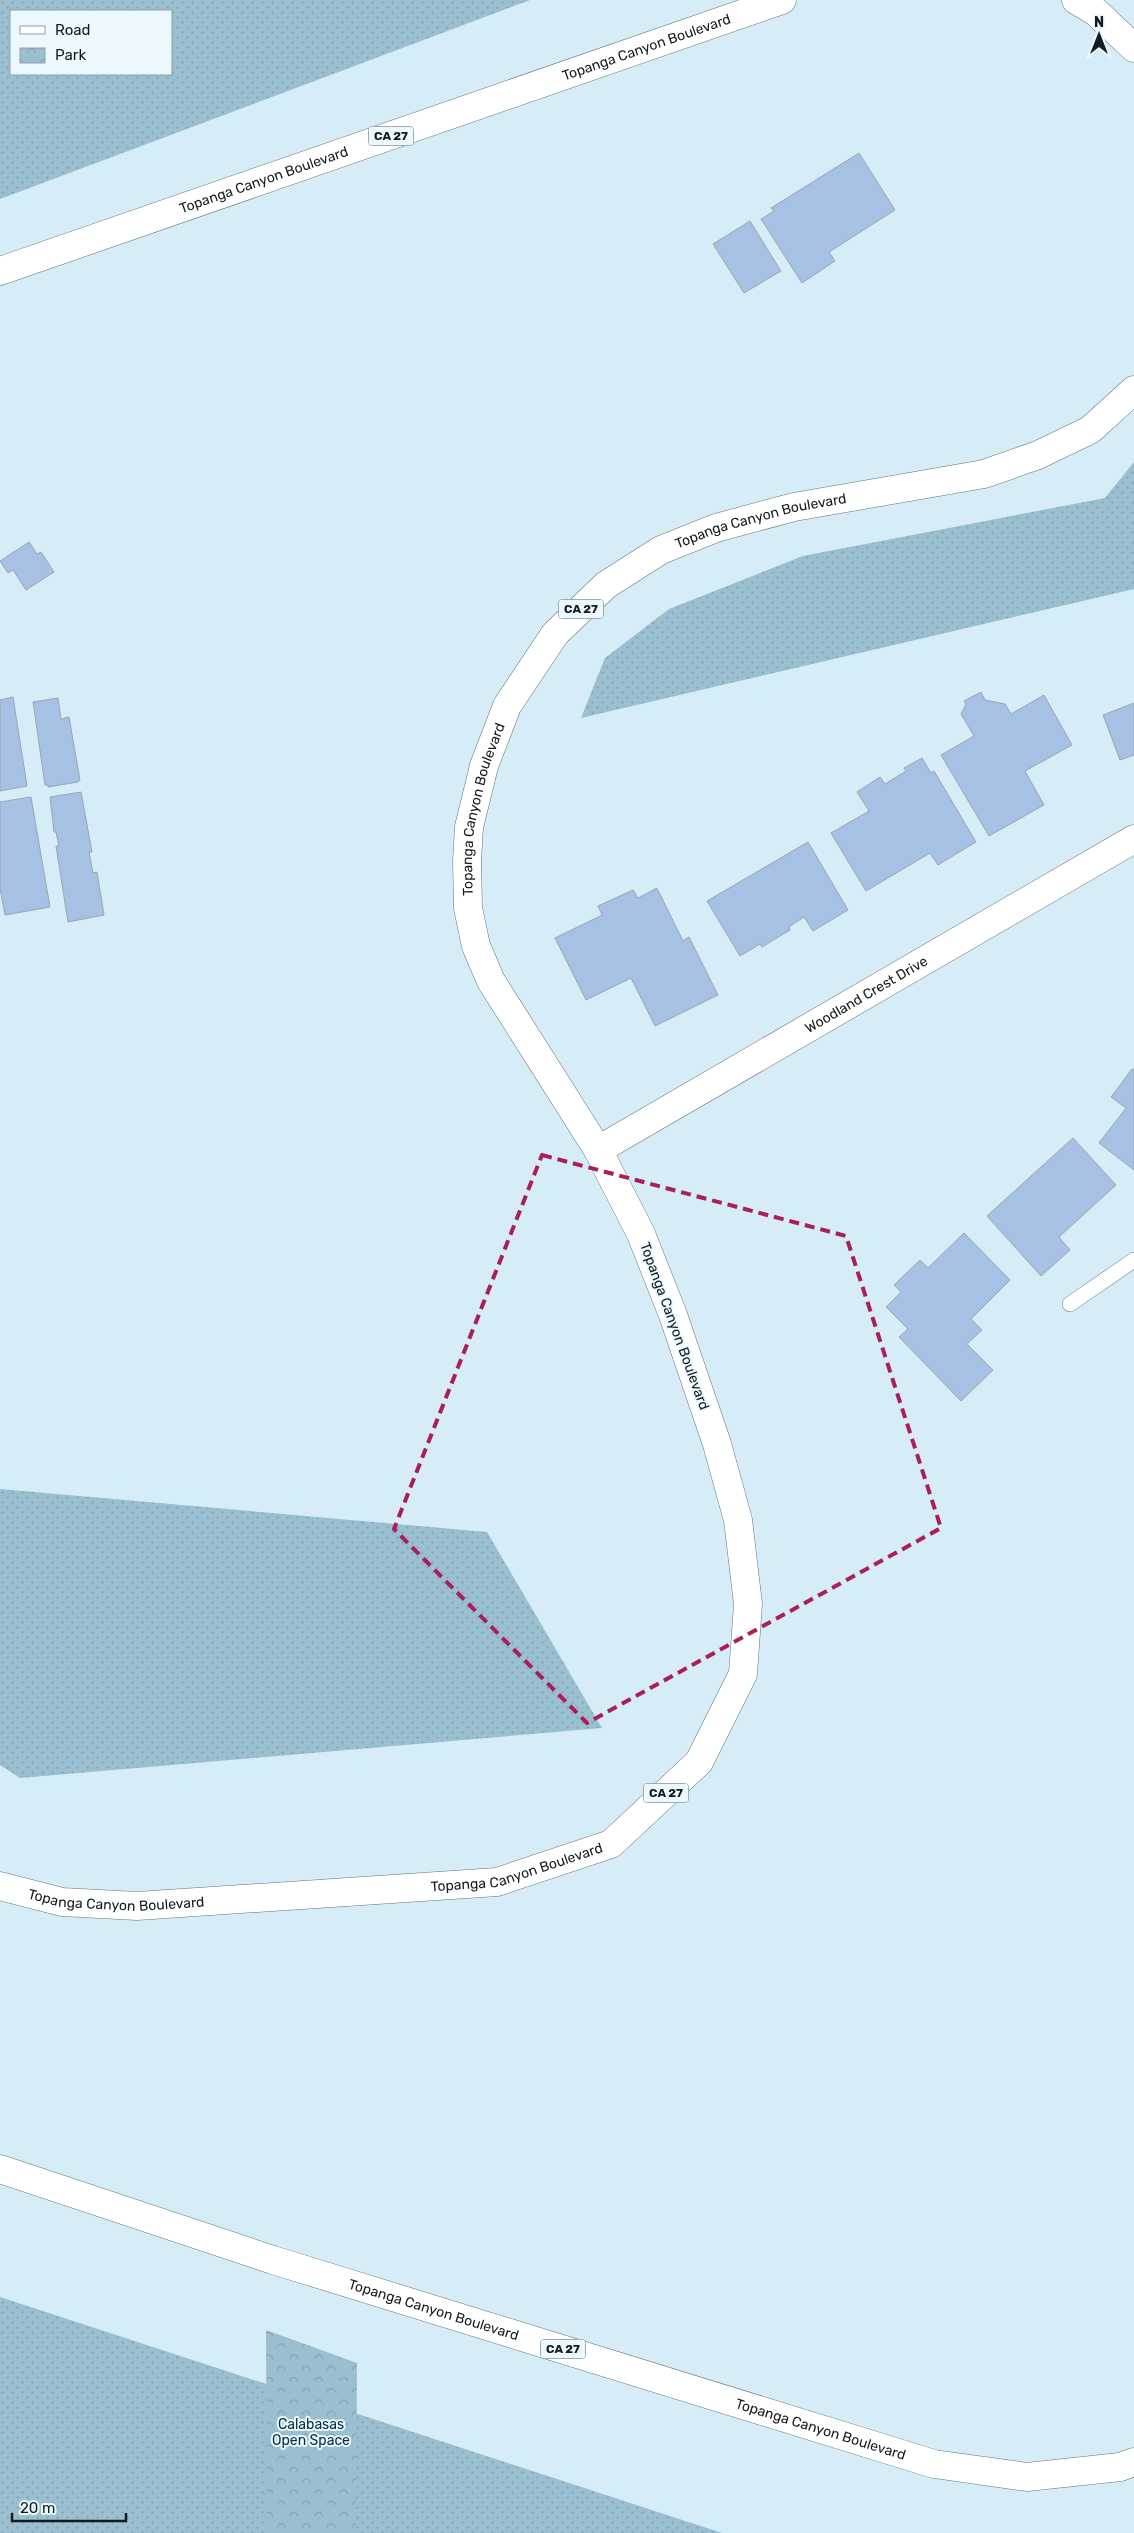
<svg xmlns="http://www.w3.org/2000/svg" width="1134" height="2533" viewBox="0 0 1134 2533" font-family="Rubik,sans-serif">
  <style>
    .grass { fill: url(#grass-dots); fill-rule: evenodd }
    .park { fill: url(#park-crowns) }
    .building { fill: #a6c1e3; stroke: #9aa6b6 }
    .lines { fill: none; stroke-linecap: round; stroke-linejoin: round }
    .service-casing { stroke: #62757e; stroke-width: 16 }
    .minor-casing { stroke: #62757e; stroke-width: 29 }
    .primary-casing { stroke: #62757e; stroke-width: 29 }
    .service { stroke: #fff; stroke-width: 15 }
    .minor { stroke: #fff; stroke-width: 28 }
    .primary { stroke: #fff; stroke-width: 28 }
    .marked { fill: none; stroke: #ab1e5c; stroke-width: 4; stroke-dasharray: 10 6; stroke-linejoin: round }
    .labels { text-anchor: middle; stroke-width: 4; stroke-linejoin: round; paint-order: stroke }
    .shield { fill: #ebf8fe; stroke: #545d62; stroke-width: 1 }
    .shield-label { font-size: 12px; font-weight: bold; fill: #141b1f }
    .street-label { font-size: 14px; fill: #141b1f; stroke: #ebf8fe }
    .park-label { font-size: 14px; fill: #042f3e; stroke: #ebf8fe }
  </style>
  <defs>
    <pattern id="grass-dots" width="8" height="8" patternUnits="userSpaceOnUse" patternTransform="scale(1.25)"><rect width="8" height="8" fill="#9abfd0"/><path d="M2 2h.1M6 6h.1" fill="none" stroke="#84a4b2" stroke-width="1.8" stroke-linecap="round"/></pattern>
    <pattern id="park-crowns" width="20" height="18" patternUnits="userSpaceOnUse" patternTransform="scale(1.25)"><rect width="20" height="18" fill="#9abfd0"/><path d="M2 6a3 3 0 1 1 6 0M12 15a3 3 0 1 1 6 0" fill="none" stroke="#84a4b2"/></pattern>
  </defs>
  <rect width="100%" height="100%" fill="#d6ecf6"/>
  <!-- grass -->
  <g class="grass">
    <path d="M0,0H530L0,199ZM11,11H171V74H11Z"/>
    <path d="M1134,462V589L581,718L605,658L669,609L803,556L1105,498Z"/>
    <path d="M0,1489L487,1532L602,1728L20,1778L0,1765Z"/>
    <path d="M0,2297L722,2533H0Z"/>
  </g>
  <!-- park -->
  <path class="park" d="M266,2330L357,2363L356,2533H267Z"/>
  <!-- building -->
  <g class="building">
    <path d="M859,153L895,210L829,252L835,261L802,283L761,219L774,211L771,208Z"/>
    <path d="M750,221L781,271L744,293L713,244Z"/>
    <path d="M29,542L37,554L41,552L54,572L26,590L13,570L8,573L0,561Z"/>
    <path d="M981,692L985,700L1005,704L1011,714L1044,695L1072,745L1025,771L1044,805L989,836L941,755L974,736L961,714L966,704L964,701Z"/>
    <path d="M13,697L27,786L0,791V700Z"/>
    <path d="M58,698L61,719L69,717L80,780L78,782L48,787V785H45L33,702Z"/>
    <path d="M1134,703V755L1120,760L1103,715Z"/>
    <path d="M922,758L931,773L934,771L976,842L938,865L930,853L866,891L831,833L869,811L857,792L880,777L885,784L906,771L904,768Z"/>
    <path d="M81,792L92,852H89L93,873L97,872L104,915L68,922L56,846H59L56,832H54L50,797Z"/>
    <path d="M31,797L50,907L5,915L0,888V802Z"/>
    <path d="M808,842L848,910L813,931L804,917L789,927L790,930L762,947L760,944L740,956L707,901Z"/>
    <path d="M657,888L683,941L689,937L718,995L655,1026L631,978L586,1000L555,938L602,915L598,906L633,890L638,898Z"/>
    <path d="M1132,1069L1134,1070V1170L1099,1143L1126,1108L1111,1097Z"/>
    <path d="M1073,1138L1116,1185L1059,1237L1070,1250L1041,1276L987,1216Z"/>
    <path d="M964,1233L1010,1280L971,1319L982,1330L967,1344L993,1370L961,1401L899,1337L908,1329L886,1307L901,1292L894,1285L920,1260L928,1268Z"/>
  </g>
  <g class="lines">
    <!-- service casing -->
    <g class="service-casing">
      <path id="service" d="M1070,1304L1134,1260"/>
    </g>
    <!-- minor casing -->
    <g class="minor-casing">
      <g id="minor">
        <path id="s1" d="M598,1150L1134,839"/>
      </g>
    </g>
    <!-- primary casing -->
    <g class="primary-casing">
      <g id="primary">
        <path d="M1076,0L1096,12L1134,48"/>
        <path id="s2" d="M0,271L782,0"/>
        <path id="s3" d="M0,1886L62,1902L137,1906L497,1882L611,1844L699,1762L743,1674L748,1604L738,1520L717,1444L673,1315L641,1234L598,1150L491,981L476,946L468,908L467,861L469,827L484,766L507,706L555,634L606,585L661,550L716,528L794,507L984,474L1038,455L1090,430L1134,390"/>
        <path id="s4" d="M0,2169L273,2260L934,2464L1027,2477L1120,2467L1134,2462"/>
      </g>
    </g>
    <!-- service -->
    <use href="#service" class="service"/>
    <!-- minor -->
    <use href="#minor" class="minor"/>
    <!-- primary -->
    <use href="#primary" class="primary"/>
  </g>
  <!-- marked area -->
  <path class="marked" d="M542,1155L846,1236L941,1528L587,1723L394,1529Z"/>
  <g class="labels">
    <!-- shield labels -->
    <g class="shield">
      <rect x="368.5" y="126.5" width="45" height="19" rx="4"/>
      <rect x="558.5" y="599.5" width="45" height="19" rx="4"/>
      <rect x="643.5" y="1783.5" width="45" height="19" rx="4"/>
      <rect x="540.5" y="2339.5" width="45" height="19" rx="4"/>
    </g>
    <g class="shield-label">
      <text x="391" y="140">CA 27</text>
      <text x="581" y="613">CA 27</text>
      <text x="666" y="1797">CA 27</text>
      <text x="563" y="2353">CA 27</text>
    </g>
    <!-- street labels -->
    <g class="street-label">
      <text dy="5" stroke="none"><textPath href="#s2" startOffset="684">Topanga Canyon Boulevard</textPath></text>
      <text dy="5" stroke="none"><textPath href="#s2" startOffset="279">Topanga Canyon Boulevard</textPath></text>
      <text dy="5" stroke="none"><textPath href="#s3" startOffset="2202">Topanga Canyon Boulevard</textPath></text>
      <text dy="5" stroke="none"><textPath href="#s3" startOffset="1768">Topanga Canyon Boulevard</textPath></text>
      <text dy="5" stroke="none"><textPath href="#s1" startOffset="310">Woodland Crest Drive</textPath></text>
      <text transform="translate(675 1326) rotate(70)" y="5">Topanga Canyon Boulevard</text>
      <text dy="5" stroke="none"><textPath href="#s3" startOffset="522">Topanga Canyon Boulevard</textPath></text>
      <text dy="5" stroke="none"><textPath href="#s3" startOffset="118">Topanga Canyon Boulevard</textPath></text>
      <text dy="5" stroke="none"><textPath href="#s4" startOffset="456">Topanga Canyon Boulevard</textPath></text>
      <text dy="5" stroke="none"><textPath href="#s4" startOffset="861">Topanga Canyon Boulevard</textPath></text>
    </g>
    <!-- park labels -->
    <g class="park-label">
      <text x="311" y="2429">Calabasas<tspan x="311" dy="16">Open Space</tspan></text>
    </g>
  </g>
  <!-- legend -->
  <rect x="10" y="10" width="162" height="65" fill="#ebf8fe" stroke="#95a0a5"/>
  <rect x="20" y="26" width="25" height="8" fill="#ffffff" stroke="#95a0a5"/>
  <text x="55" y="35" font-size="15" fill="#141b1f">Road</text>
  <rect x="20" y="48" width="25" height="15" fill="url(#park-crowns)" stroke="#95a0a5"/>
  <text x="55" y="60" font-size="15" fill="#141b1f">Park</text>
  <!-- north arrow -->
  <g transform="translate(1099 35)" stroke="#ebf8fe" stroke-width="4" paint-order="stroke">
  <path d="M0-4L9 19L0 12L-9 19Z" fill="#141b1f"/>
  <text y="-8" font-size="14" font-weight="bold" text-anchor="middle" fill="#141b1f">N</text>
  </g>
  <!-- scale -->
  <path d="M12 2513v8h114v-8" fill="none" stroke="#141b1f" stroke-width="2.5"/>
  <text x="20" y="2513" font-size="15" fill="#141b1f" stroke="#ebf8fe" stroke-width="4" paint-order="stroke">20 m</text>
</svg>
